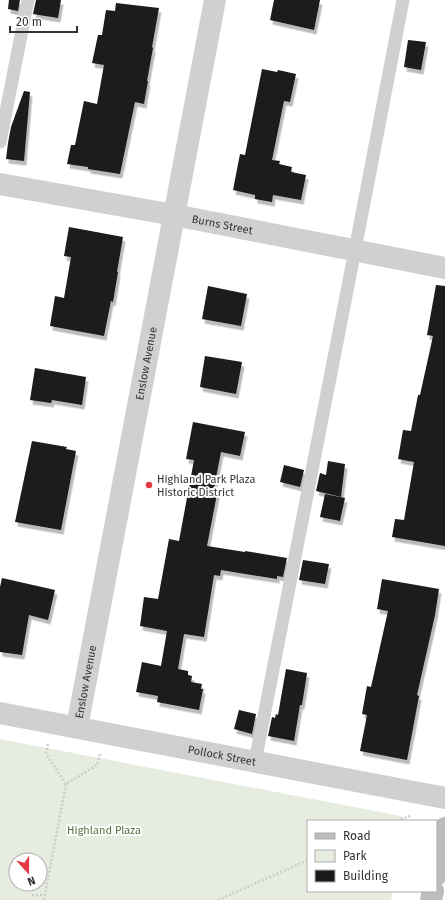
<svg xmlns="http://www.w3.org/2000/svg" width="445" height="900" viewBox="0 0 445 900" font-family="'Fira Sans',sans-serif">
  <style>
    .green { fill: #e6ecdf; fill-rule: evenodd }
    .building { fill: #1a1a1a; filter: url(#shadow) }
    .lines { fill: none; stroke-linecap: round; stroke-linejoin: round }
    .path { stroke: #cdcdcd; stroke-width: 2.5; stroke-dasharray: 2 2; stroke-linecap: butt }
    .lane { stroke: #d0d0d0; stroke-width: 13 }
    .street { stroke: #d0d0d0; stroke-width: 22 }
    .secondary { stroke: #bdbdbd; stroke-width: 22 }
    .poi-dot { fill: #e63946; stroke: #fff; stroke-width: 1.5 }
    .labels { text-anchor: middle; stroke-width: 4; stroke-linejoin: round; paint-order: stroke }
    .street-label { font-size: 11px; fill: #333; stroke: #fff }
    .poi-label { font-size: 11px; fill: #333; stroke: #fff; text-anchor: start }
    .park-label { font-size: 11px; fill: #56703f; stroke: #fff }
  </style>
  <defs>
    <filter id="shadow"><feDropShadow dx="2.5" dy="4.5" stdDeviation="0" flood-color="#0004"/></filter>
  </defs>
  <rect width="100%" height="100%" fill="#fff"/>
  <!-- green -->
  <path class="green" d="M0,739L401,816L406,821H308V891H393L391,900H0ZM16,860H40V884H16Z"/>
  <!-- building -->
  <g class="building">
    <path d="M9,0H20L18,11L8,9Z"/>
    <path d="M36,0H61L58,18L33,14Z"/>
    <path d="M274,0H320L314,30L270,20Z"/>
    <path d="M116,3L159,8L152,47L153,48L147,81H148L144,104L135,102L120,174L88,169V167L67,164L71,145H75L84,101L97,104L104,65L92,63L98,35H102L106,10L115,11Z"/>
    <path d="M408,40L426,42L421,70L404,67Z"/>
    <path d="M262,69L277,72L278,70L296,74L290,102L284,101L272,160L280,161L279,164L292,167L291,172L306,175L301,200L273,195L272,202L255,199V195L233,190L240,154L245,155Z"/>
    <path d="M24,91L30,92L24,161L6,159L8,143L11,127Z"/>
    <path d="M69,227L123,237L117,272H118L113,302L111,301L104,336L50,326L55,296L64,298L71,257L64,256Z"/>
    <path d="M436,285L445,286V546L392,537L395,519L404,520L414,462L398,459L403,430L411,431L418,395H420L433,336L427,335Z"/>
    <path d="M208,286L247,294L241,326L202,319Z"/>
    <path d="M205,356L242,362L236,394L200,387Z"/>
    <path d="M35,368L86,377L82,405L52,400L51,403L30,400Z"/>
    <path d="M193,422L245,432L240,456L221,452L214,488L218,489L207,546L245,552V551L287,558L283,577L277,576V579L221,570L220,576L214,575L204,637L184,634L178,669L188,671V675L192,676L191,682L202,684L201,689H203L199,710L157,702L158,696L136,692L142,662L161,666L167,631L140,626L144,597L158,599L169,539L179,541L194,460L186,459Z"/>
    <path d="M32,441L67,447L66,449L76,451L61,530L15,522Z"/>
    <path d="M328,461L345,464L341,497L316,491L320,473L326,475Z"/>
    <path d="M284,465L304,470L300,487L280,482Z"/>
    <path d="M325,494L345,498L340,521L320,517Z"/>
    <path d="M303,560L329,564L325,584L299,580Z"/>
    <path d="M2,578L55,590L48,620L29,615L22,655L0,652V587Z"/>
    <path d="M382,579L439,589L435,615L417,695L419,696L407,760L360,751L367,715L362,714L367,686L371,687L388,611L377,609Z"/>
    <path d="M286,669L307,673L302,705H300L294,741L268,736L272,717L275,718L276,714L278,715Z"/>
    <path d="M239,710L256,714L252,734L234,729Z"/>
  </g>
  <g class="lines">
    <!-- path -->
    <g class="path">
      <path d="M48,744L46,754L66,784L97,765L100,754"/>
      <path d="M397,821L410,816"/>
      <path d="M32,895H44"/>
      <path d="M44,900L66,784"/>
      <path d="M218,900L308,860"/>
    </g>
    <!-- lane -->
    <g class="lane">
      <path d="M0,142L28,0"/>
      <path d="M255,762L355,250L403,0"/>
    </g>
    <!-- street -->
    <g class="street">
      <path id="s1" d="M0,184L174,215L445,268"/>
      <path id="s2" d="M0,713L445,798"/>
      <path id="s3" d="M77,727L215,0"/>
    </g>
    <!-- secondary -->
    <g class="secondary">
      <path d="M436,875L445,828"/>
      <path d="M431,900L433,891"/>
    </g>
  </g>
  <!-- markers -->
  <circle class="poi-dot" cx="149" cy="485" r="4"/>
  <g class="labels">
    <!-- street labels -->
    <g class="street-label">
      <text dy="4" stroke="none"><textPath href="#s1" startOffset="226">Burns Street</textPath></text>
      <text dy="4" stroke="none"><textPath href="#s3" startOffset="370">Enslow Avenue</textPath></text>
      <text dy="4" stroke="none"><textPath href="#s3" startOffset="46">Enslow Avenue</textPath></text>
      <text dy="4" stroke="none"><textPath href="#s2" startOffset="226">Pollock Street</textPath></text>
    </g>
    <!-- poi labels -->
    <g class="poi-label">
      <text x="157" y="483">Highland Park Plaza<tspan x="157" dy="13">Historic District</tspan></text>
    </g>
    <!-- park labels -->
    <g class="park-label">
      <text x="104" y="834">Highland Plaza</text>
    </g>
  </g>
  <!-- legend -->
  <rect x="307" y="820" width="130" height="72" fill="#ffffff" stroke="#adadad"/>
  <rect x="315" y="833" width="20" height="6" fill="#bdbdbd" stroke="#adadad"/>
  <text x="343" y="840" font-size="12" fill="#333333">Road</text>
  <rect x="315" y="850" width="20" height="12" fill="#e6ecdf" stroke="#adadad"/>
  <text x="343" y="860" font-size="12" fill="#333333">Park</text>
  <rect x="315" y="870" width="20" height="12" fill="#1a1a1a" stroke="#adadad"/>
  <text x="343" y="880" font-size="12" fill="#333333">Building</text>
  <!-- north arrow -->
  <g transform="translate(28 872) rotate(159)"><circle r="19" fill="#ffffff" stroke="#adadad"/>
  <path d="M0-3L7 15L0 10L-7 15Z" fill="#e63946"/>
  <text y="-6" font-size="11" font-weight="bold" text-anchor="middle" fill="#333333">N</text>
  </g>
  <!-- scale -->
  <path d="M10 26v6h67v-6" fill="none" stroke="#333333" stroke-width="2"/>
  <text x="16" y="26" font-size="12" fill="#333333" stroke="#ffffff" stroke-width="3" paint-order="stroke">20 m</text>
</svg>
